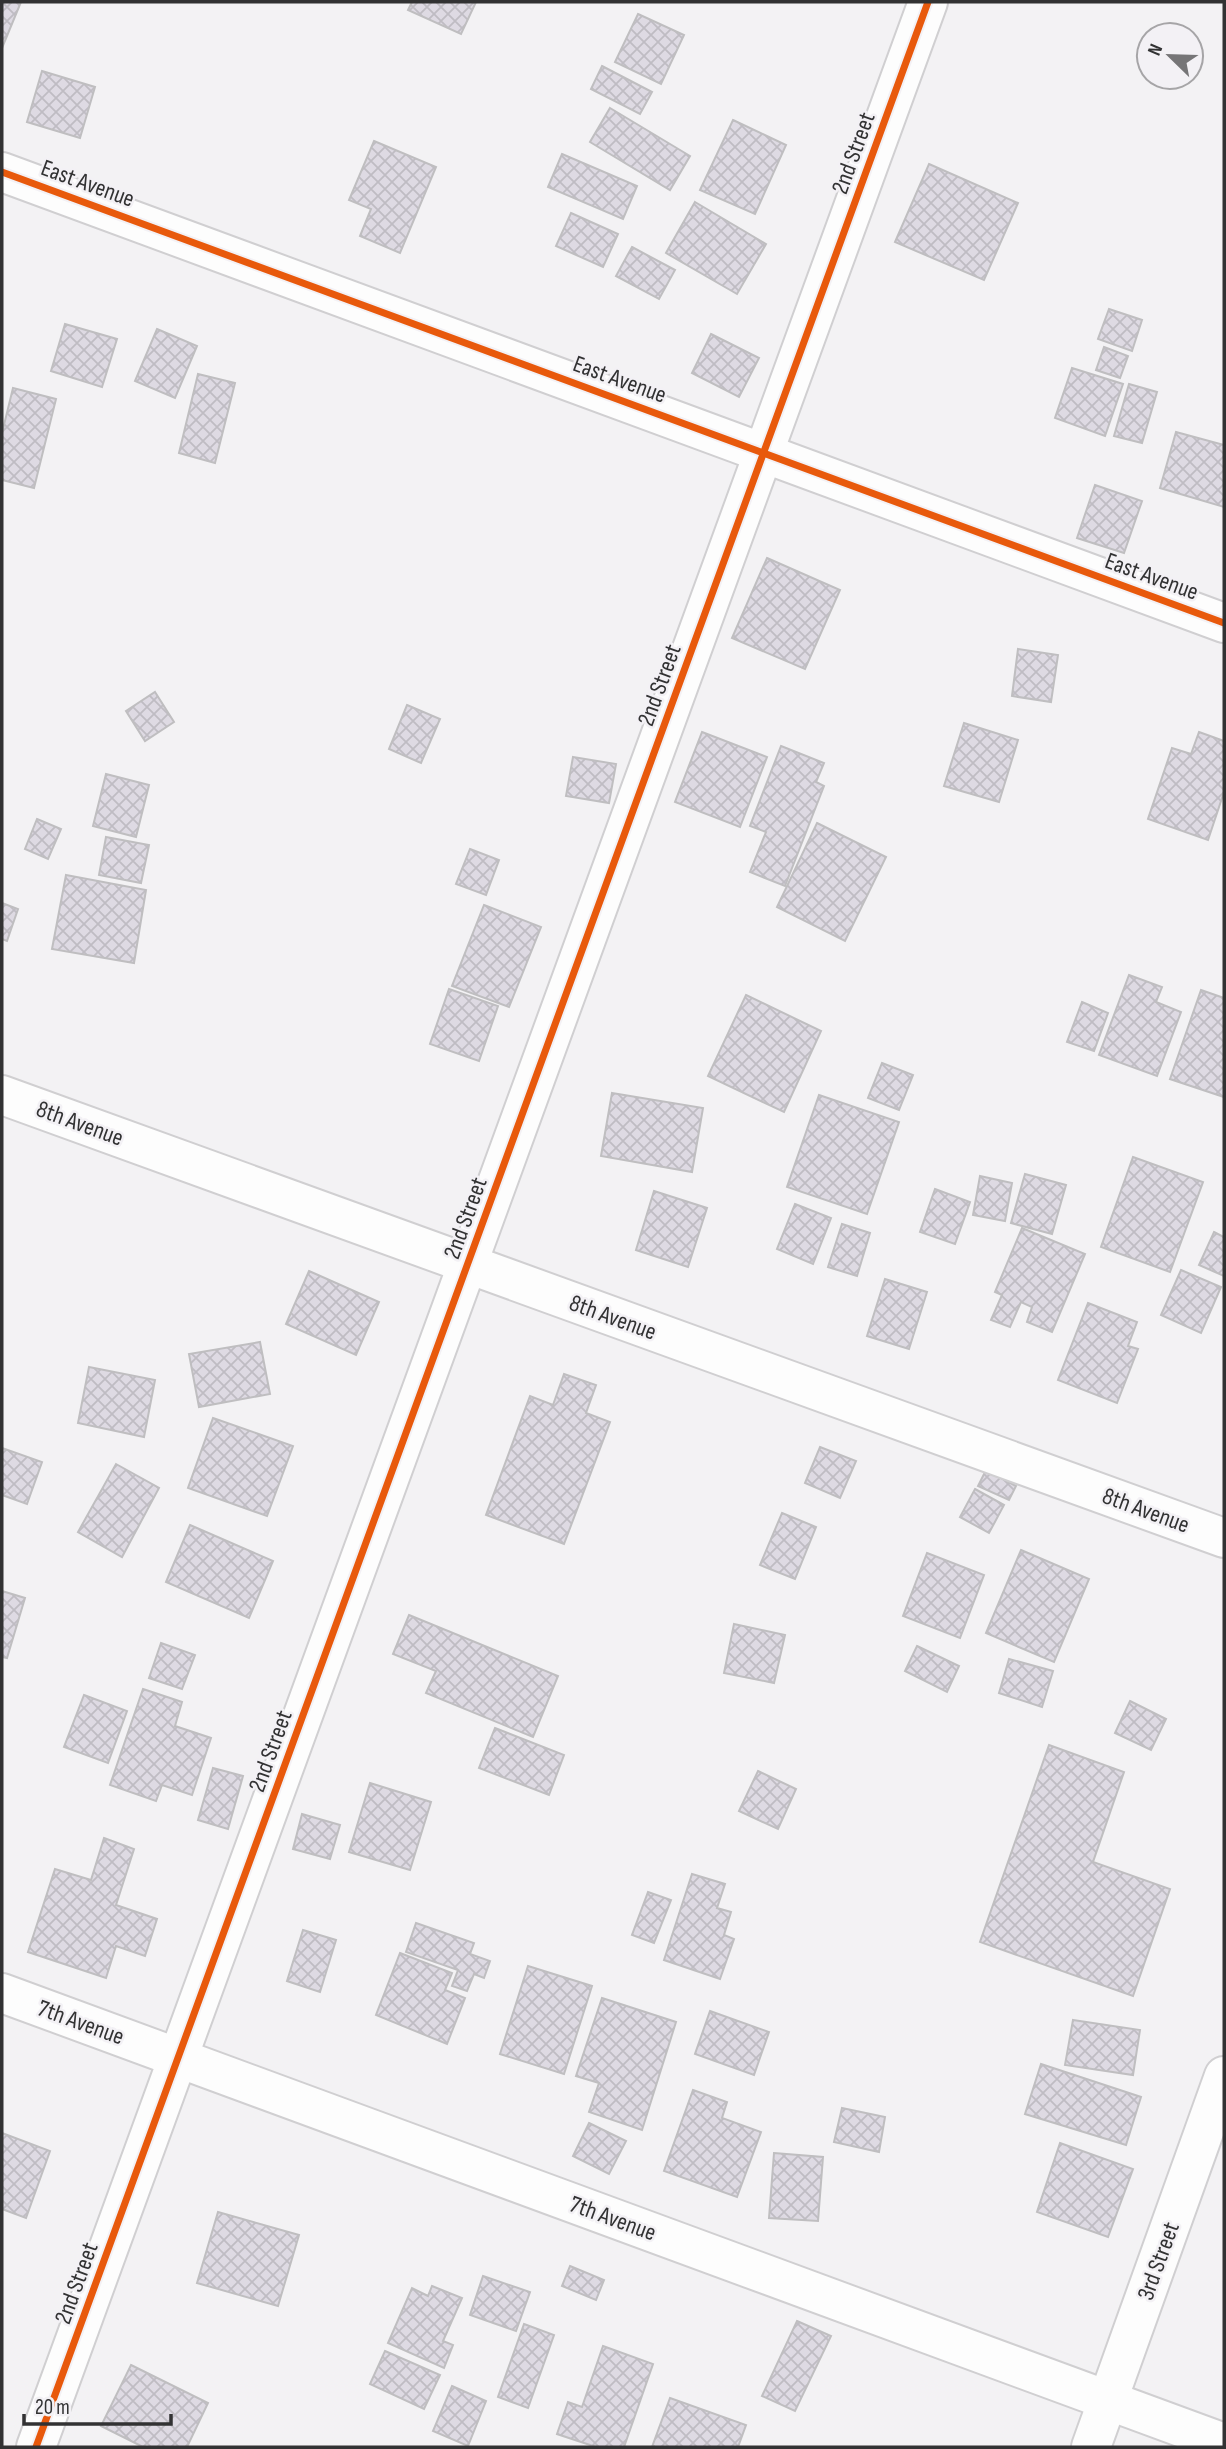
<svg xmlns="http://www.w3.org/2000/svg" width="1226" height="2449" viewBox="0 0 1226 2449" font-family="'Sofia Sans Condensed',sans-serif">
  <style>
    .building { fill: url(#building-cross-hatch); stroke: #bfbec0; stroke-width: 2 }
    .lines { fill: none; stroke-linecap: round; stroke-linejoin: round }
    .minor-casing { stroke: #d0cfd1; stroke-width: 42 }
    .minor { stroke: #fdfdfd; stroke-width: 38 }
    .cycleway-casing { stroke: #f3f1f5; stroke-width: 11 }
    .cycleway { stroke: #e8590c; stroke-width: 7 }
    .labels { text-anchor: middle; stroke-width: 5; stroke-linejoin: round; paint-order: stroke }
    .street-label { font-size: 24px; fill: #323233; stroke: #f3f1f5 }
  </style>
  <defs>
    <pattern id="building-cross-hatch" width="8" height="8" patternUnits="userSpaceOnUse" patternTransform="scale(1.75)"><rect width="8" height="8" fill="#dedae3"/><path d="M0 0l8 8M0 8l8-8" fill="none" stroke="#bfbcc3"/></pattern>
  </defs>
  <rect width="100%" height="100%" fill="#f3f2f4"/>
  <!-- building -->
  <g class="building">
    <path d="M2,2H21L2,48Z"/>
    <path d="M412,2H476L461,34L408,10Z"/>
    <path d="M638,14L684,35L661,84L615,62Z"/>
    <path d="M602,66L652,92L640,114L591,89Z"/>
    <path d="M42,71L95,87L80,138L27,122Z"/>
    <path d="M610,108L690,156L670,190L590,142Z"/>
    <path d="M733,120L786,145L755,214L700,190Z"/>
    <path d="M374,141L436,167L400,253L360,236L371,209L349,200Z"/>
    <path d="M562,154L637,186L623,219L548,187Z"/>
    <path d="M929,164L1018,203L984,280L895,242Z"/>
    <path d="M695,202L766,244L737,294L666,253Z"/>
    <path d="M571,213L618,234L603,267L556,246Z"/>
    <path d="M632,247L675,270L659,299L616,276Z"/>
    <path d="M1109,309L1142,320L1132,351L1098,339Z"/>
    <path d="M65,324L117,339L102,387L51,371Z"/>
    <path d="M157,329L197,346L175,398L135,381Z"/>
    <path d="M711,334L759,358L739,397L692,373Z"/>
    <path d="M1104,347L1128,356L1120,378L1096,370Z"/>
    <path d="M1072,368L1123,384L1105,436L1055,418Z"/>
    <path d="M198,374L235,383L215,463L179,453Z"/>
    <path d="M1129,384L1157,392L1142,443L1114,436Z"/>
    <path d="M13,388L56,399L34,488L2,480V433Z"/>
    <path d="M1176,432L1224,445V507L1160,488Z"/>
    <path d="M1095,485L1142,501L1124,553L1077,538Z"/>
    <path d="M767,558L840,590L805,669L732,638Z"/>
    <path d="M1018,649L1058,655L1051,702L1012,696Z"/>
    <path d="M155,692L174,722L145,741L126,711Z"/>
    <path d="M407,705L440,719L421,763L389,749Z"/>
    <path d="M964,723L1018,740L999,802L944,786Z"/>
    <path d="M702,732L767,757L740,827L675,802Z"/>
    <path d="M1199,732L1224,741V792L1208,840L1148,819L1172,748L1191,754Z"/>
    <path d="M781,746L824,763L816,782L824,786L785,886L750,872L766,832L750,826Z"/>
    <path d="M573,757L616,764L609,803L566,796Z"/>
    <path d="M106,774L149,785L136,837L93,826Z"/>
    <path d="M37,819L61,829L48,859L25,849Z"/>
    <path d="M817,823L886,857L845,941L777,907Z"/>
    <path d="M106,837L149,845L141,883L99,875Z"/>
    <path d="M470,849L499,860L486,895L456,884Z"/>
    <path d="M66,875L146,890L134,963L52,949Z"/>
    <path d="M2,903L18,909L7,941L2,939Z"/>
    <path d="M484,905L541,927L509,1007L452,986Z"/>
    <path d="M1129,975L1162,987L1156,1002L1181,1012L1157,1076L1099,1055Z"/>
    <path d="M449,989L498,1006L479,1061L430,1044Z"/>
    <path d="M1201,990L1224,998V1097L1170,1079Z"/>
    <path d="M746,995L821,1031L784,1112L708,1076Z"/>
    <path d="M1082,1002L1108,1013L1094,1051L1067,1042Z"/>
    <path d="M882,1063L913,1075L899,1110L868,1098Z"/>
    <path d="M612,1093L703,1108L692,1172L601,1156Z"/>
    <path d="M819,1095L899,1122L867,1214L787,1187Z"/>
    <path d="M1133,1157L1203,1182L1170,1272L1101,1247Z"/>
    <path d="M1025,1174L1066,1185L1052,1234L1011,1223Z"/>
    <path d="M980,1176L1012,1183L1005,1221L973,1215Z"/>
    <path d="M935,1189L970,1202L955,1244L920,1232Z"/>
    <path d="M654,1191L707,1208L688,1267L636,1250Z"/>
    <path d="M795,1204L831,1218L813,1264L777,1249Z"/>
    <path d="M842,1224L870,1233L857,1276L828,1267Z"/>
    <path d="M1022,1228L1085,1254L1052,1332L1027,1322L1032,1307L1021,1302L1010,1327L991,1320L1002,1295L995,1292Z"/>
    <path d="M1214,1232L1224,1237V1276L1199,1265Z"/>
    <path d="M1181,1270L1221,1287L1201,1333L1161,1315Z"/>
    <path d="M309,1271L379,1302L356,1355L286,1324Z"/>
    <path d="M885,1279L927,1292L909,1349L867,1336Z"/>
    <path d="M1088,1303L1137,1322L1128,1346L1138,1349L1117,1403L1058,1380Z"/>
    <path d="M260,1342L270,1394L199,1407L189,1354Z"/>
    <path d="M89,1367L155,1380L144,1437L78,1423Z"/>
    <path d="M564,1374L596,1385L586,1413L610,1422L564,1544L486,1515L530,1396L553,1405Z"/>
    <path d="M213,1418L293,1446L267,1516L188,1488Z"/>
    <path d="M820,1447L856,1461L840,1498L805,1483Z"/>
    <path d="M2,1448L42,1462L27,1504L2,1495Z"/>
    <path d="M116,1464L159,1488L122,1557L78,1532Z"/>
    <path d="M986,1470L1016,1486L1009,1500L978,1486Z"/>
    <path d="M975,1489L1004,1505L989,1533L960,1517Z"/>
    <path d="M782,1513L816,1527L795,1579L760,1565Z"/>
    <path d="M190,1525L273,1561L249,1618L166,1582Z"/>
    <path d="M1021,1550L1089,1579L1054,1662L986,1633Z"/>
    <path d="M927,1553L984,1575L960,1638L903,1616Z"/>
    <path d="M2,1591L25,1598L7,1658L2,1657Z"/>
    <path d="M409,1615L558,1676L533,1737L426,1693L436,1671L393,1654Z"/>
    <path d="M734,1624L785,1635L774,1683L724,1673Z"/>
    <path d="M161,1643L195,1655L182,1689L149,1678Z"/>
    <path d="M917,1646L959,1666L947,1692L905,1671Z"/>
    <path d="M1009,1659L1053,1671L1042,1707L999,1693Z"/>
    <path d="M143,1689L182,1702L175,1726L211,1738L192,1795L162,1785L156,1801L110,1785Z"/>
    <path d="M84,1695L127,1711L108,1763L64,1747Z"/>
    <path d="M1130,1701L1166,1719L1151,1750L1115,1733Z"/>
    <path d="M495,1728L564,1755L549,1795L479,1768Z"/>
    <path d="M1049,1745L1124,1772L1093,1862L1170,1889L1133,1996L980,1942Z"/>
    <path d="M213,1768L243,1776L228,1829L198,1820Z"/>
    <path d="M758,1771L796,1789L778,1829L739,1811Z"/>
    <path d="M370,1783L431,1802L410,1870L349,1852Z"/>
    <path d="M302,1814L340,1825L330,1859L293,1849Z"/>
    <path d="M104,1838L134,1849L116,1905L157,1919L145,1956L116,1946L106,1978L28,1952L55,1869L91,1880Z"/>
    <path d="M692,1874L725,1884L717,1908L731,1912L724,1935L734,1939L720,1979L664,1960Z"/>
    <path d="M648,1892L671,1900L654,1943L632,1935Z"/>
    <path d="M416,1923L474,1943L470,1954L490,1961L484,1978L474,1974L467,1991L452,1986L458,1970L406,1952Z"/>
    <path d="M303,1930L336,1940L320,1992L287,1981Z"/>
    <path d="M400,1953L452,1973L445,1990L465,1998L447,2044L376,2015Z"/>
    <path d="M528,1966L592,1986L564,2074L500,2054Z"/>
    <path d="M602,1998L676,2022L642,2130L589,2112L599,2083L576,2076Z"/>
    <path d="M710,2011L769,2032L754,2075L695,2054Z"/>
    <path d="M1073,2020L1140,2030L1133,2075L1065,2065Z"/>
    <path d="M1041,2064L1141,2097L1126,2145L1025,2114Z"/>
    <path d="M693,2090L727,2102L722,2118L761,2132L737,2197L664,2171Z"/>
    <path d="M842,2108L885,2117L879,2152L834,2142Z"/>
    <path d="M589,2123L626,2141L609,2174L573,2156Z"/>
    <path d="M2,2133L50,2151L26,2218L2,2209Z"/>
    <path d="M1060,2143L1133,2169L1108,2237L1037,2212Z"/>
    <path d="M774,2153L823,2157L818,2221L769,2218Z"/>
    <path d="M218,2212L299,2235L278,2306L197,2283Z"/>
    <path d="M570,2266L604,2280L596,2300L562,2286Z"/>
    <path d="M483,2276L530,2292L516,2331L470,2315Z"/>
    <path d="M432,2286L462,2298L443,2341L453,2345L444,2368L388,2343L412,2288L428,2296Z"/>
    <path d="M797,2321L831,2336L795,2411L762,2396Z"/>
    <path d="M524,2324L554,2335L528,2408L498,2397Z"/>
    <path d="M603,2346L653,2364L624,2447H596L557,2434L568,2402L582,2407Z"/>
    <path d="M385,2351L440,2375L424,2409L370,2384Z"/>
    <path d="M131,2365L208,2403L187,2447H143L101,2426Z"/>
    <path d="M452,2386L486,2401L468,2446L433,2431Z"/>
    <path d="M670,2398L746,2425L738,2447H652Z"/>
  </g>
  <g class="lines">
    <!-- minor casing -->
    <g class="minor-casing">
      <g id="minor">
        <path d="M2,172L1224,623"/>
        <path d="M2,1095L1224,1538"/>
        <path d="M2,1993L1224,2443"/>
        <path d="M36,2447L928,2"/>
        <path d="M1091,2447L1224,2076"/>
      </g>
    </g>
    <!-- minor -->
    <use href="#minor" class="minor"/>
    <!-- cycleway casing -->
    <g class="cycleway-casing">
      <g id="cycleway">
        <path d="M2,172L1224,623"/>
        <path d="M36,2447L928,2"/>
      </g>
    </g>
    <!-- cycleway -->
    <use href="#cycleway" class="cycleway"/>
  </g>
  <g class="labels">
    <!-- street labels -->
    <g class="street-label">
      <text transform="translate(853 153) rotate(-70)" y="8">2nd Street</text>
      <text transform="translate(88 183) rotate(20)" y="8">East Avenue</text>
      <text transform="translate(620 379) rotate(20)" y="8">East Avenue</text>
      <text transform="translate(1152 576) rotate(20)" y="8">East Avenue</text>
      <text transform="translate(659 685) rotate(-70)" y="8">2nd Street</text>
      <text transform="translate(80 1123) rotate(20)" y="8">8th Avenue</text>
      <text transform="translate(465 1218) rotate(-70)" y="8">2nd Street</text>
      <text transform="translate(613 1317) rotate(20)" y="8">8th Avenue</text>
      <text transform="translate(1146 1510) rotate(20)" y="8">8th Avenue</text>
      <text transform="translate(270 1751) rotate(-70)" y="8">2nd Street</text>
      <text transform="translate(81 2022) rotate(20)" y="8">7th Avenue</text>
      <text transform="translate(613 2218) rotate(20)" y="8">7th Avenue</text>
      <text transform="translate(1158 2261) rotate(-70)" y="8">3rd Street</text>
      <text transform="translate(76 2283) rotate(-70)" y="8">2nd Street</text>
    </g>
  </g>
  <!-- border -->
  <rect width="1226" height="2449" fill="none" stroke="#323233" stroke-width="7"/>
  <!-- north arrow -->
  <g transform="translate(1170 56) rotate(293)"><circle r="33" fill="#f3f1f5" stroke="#a6a5a7" stroke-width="2"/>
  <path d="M0-5L12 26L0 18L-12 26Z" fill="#767577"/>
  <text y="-10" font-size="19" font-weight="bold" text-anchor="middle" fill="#323233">N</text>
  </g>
  <!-- scale -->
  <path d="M24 2414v10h147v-10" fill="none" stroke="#323233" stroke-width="3.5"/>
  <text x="35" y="2414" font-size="21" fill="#323233" stroke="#f3f1f5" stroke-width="5" paint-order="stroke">20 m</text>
</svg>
